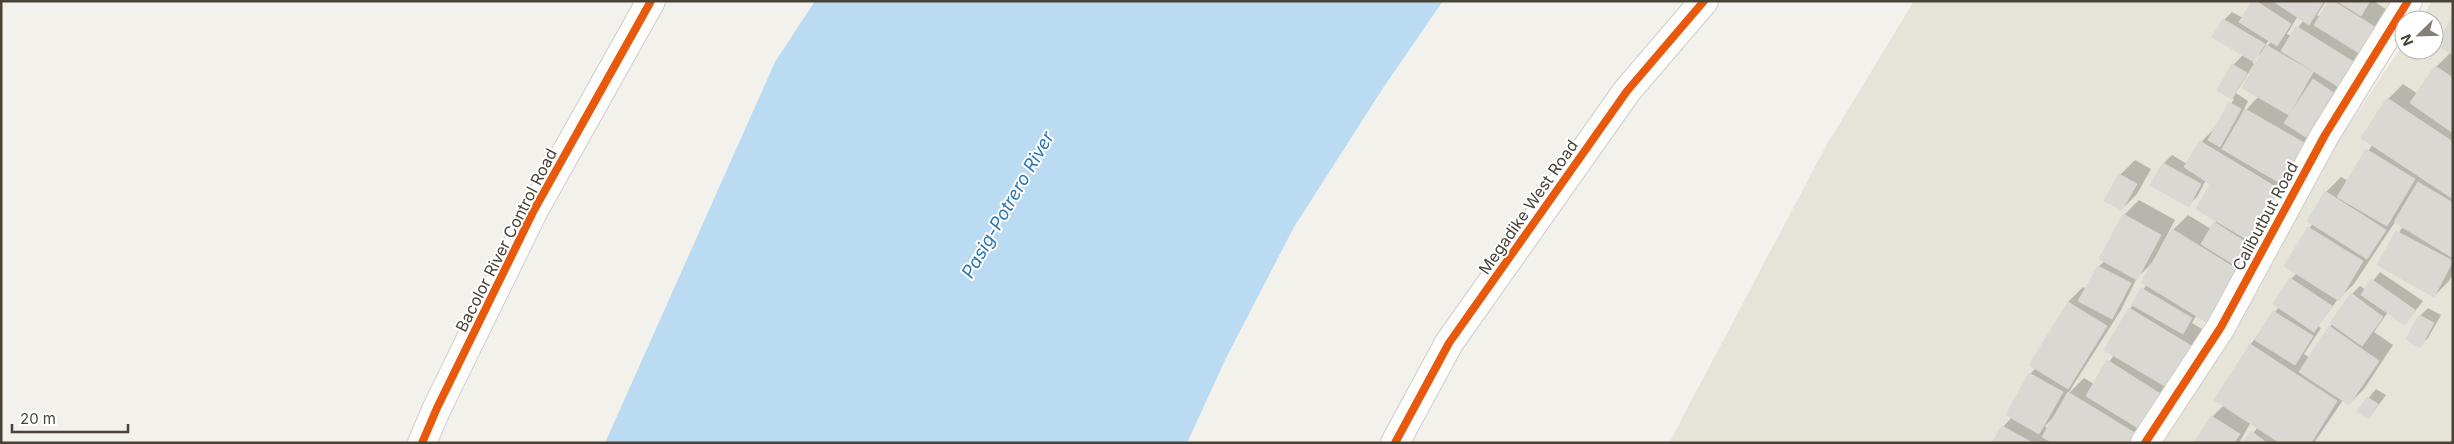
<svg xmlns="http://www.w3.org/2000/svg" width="2454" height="444" viewBox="0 0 2454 444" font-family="Inter,sans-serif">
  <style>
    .residential { fill: #e6e3d9 }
    .water { fill: #bbdbf2 }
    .shadow { fill: #0003; fill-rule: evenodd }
    .building { fill: #dad8d2; stroke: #dbd8d1 }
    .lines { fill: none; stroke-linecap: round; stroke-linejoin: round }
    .minor-casing { stroke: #d0cec9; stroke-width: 30 }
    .tertiary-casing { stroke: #d0cec9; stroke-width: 30 }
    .minor { stroke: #fdfdfc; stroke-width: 28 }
    .tertiary { stroke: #fdfdfc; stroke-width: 28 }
    .cycleway-casing { stroke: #fff; stroke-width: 11 }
    .cycleway { stroke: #e8590c; stroke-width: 8 }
    .labels { text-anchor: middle; stroke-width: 4; stroke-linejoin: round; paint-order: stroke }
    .street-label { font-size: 16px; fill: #494237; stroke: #fff }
    .water-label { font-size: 18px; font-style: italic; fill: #2877b3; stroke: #fff }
  </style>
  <rect width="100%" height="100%" fill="#f2f1ec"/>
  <!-- residential -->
  <g class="residential">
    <path d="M1914,1H2418L2147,443H1669L1826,146Z"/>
    <path d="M2432,1H2453V443H2156L2314,177L2404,43V50H2434V20H2420Z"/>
  </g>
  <!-- water -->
  <path class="water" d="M815,1H1443L1383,88L1294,227L1226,358L1187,443H605L775,62Z"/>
  <!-- shadow -->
  <g class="shadow">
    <path d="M2253,1H2326L2317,15L2320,17L2330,1H2374L2397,17L2267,242L2197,314L2192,323L2212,335L2146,443L2052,441L2051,443H1994L2003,427L2012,417L2008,414L2030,374L2036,368L2068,302L2083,287L2086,289L2099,266L2105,261L2124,215L2139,200L2175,220L2158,252L2159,253L2173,230L2188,215L2211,229L2217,220L2212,183L2206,180L2197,197L2188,205L2152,185L2164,163L2172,155L2187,164L2201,142L2216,127L2234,99L2218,90L2233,65L2243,55L2224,20L2232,12L2243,18ZM2298,16L2304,20L2291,36L2287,34ZM2269,40L2272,41L2266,47L2265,46ZM2264,50L2259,96L2242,114L2248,101L2236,93L2254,64L2252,62ZM2154,261L2147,284L2130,309L2114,355L2094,384L2084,378L2067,395L2121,310L2137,278ZM2054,417L2048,429L2045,426Z"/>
    <path d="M2453,20V274L2449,281L2434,296L2379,265L2403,226L2395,222L2354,284L2338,299L2318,326L2321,328L2304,354L2310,358L2352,294L2360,286L2366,290L2380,272L2423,301L2405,324L2388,312L2374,332L2393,345L2364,389L2349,404L2343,400L2314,443H2245L2258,427L2251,422L2239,443H2195L2212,417L2224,405L2216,399L2251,344L2279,307L2291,279L2297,273L2309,228L2313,224L2326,192L2341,177L2348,181L2373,144L2388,99L2403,84L2418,94L2436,67L2451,52Z"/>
    <path d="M2135,160L2151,169L2137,194L2122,209L2120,175Z"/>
    <path d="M2428,308L2441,315L2428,338L2419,346L2420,316Z"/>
    <path d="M2376,389L2386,395L2369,418L2358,411Z"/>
  </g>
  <!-- building -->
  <g class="building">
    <path d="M2252,1H2256L2291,24L2277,46L2239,22Z"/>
    <path d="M2273,1H2324L2309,25Z"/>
    <path d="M2329,1H2333L2383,32L2367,58L2314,25Z"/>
    <path d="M2337,1H2370L2361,16Z"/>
    <path d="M2453,17V55L2436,44Z"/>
    <path d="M2223,19L2265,44L2254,62L2212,37Z"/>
    <path d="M2296,26L2357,64L2342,89L2281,51Z"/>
    <path d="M2266,45L2313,72L2289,115L2242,88Z"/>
    <path d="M2232,64L2247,73L2232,99L2217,90Z"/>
    <path d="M2435,66L2453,78V133L2410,103Z"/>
    <path d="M2313,79L2334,93L2306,137L2284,123Z"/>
    <path d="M2387,98L2453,142V199L2361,138Z"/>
    <path d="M2229,102L2241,109L2220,147L2208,140Z"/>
    <path d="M2245,109L2313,148L2290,189L2222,149Z"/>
    <path d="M2200,141L2279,189L2269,206L2276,210L2256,245L2196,209L2210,184L2184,167Z"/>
    <path d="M2366,149L2415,179L2387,226L2337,197Z"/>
    <path d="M2163,163L2201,184L2189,207L2150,185Z"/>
    <path d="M2119,174L2137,184L2122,210L2104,201Z"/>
    <path d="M2418,182L2453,203V258L2394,222Z"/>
    <path d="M2325,191L2386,230L2367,259L2307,221Z"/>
    <path d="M2123,214L2161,235L2137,280L2099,259Z"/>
    <path d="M2214,222L2260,251L2246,272L2201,244Z"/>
    <path d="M2308,227L2363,261L2339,301L2284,266Z"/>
    <path d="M2172,229L2243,273L2211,325L2141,282Z"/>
    <path d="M2396,231L2453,261L2434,297L2377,265Z"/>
    <path d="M2098,266L2131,283L2112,319L2078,301Z"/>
    <path d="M2290,278L2332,306L2314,332L2273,304Z"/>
    <path d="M2371,279L2415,310L2405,325L2361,295Z"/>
    <path d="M2141,288L2192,318L2183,334L2132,305Z"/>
    <path d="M2351,293L2383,317L2362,346L2330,323Z"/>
    <path d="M2068,302L2107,326L2068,389L2029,365Z"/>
    <path d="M2129,308L2198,350L2173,391L2104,350Z"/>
    <path d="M2273,311L2313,336L2295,365L2255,340Z"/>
    <path d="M2419,315L2434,323L2420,348L2406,339Z"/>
    <path d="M2329,326L2379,361L2349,405L2299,372Z"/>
    <path d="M2250,344L2337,401L2311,443H2280L2214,400Z"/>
    <path d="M2107,360L2167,398L2146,433L2086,396Z"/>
    <path d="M2029,373L2063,392L2039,434L2006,415Z"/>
    <path d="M2068,392L2143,438L2141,443H2053L2042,437Z"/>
    <path d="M2367,397L2378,404L2369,419L2357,412Z"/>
    <path d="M2211,416L2240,434L2234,443H2194Z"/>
    <path d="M2002,426L2033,443H1992Z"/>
    <path d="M2251,431L2267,443H2243Z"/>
  </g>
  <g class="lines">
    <!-- minor casing -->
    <g class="minor-casing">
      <path id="minor" d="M422,443L437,408L534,210L651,1"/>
    </g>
    <!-- tertiary casing -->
    <g class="tertiary-casing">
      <g id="tertiary">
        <path d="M1395,443L1449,343L1627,91L1704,1"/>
        <path d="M2145,443L2221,327L2325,135L2408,1"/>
      </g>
    </g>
    <!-- minor -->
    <use href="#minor" class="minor"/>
    <!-- tertiary -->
    <use href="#tertiary" class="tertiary"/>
    <!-- cycleway casing -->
    <g class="cycleway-casing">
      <g id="cycleway">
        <path d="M422,443L437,408L534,210L651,1"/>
        <path d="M1395,443L1449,343L1627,91L1704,1"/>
        <path d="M2145,443L2221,327L2325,135L2408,1"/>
      </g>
    </g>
    <!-- cycleway -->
    <use href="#cycleway" class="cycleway"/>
  </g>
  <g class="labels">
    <!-- street labels -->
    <g class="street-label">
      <text transform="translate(1528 207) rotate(-55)" y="6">Megadike West Road</text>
      <text transform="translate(2265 216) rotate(-62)" y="6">Calibutbut Road</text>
      <text transform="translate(506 240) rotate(-63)" y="6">Bacolor River Control Road</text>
    </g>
    <!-- water labels -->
    <g class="water-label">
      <text transform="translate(1008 205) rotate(-60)" y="6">Pasig-Potrero River</text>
    </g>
  </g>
  <!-- border -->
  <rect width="2454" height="444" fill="none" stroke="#494237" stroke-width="5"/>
  <!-- north arrow -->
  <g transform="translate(2419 35) rotate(247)"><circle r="24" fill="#ffffff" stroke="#b6b3af"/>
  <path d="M0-4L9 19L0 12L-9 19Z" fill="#847f76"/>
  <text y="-8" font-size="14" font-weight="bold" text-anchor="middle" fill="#494237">N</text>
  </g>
  <!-- scale -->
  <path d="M12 424v8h116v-8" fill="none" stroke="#494237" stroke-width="2.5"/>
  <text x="20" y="424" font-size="15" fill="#494237" stroke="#ffffff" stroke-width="4" paint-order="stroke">20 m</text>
</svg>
